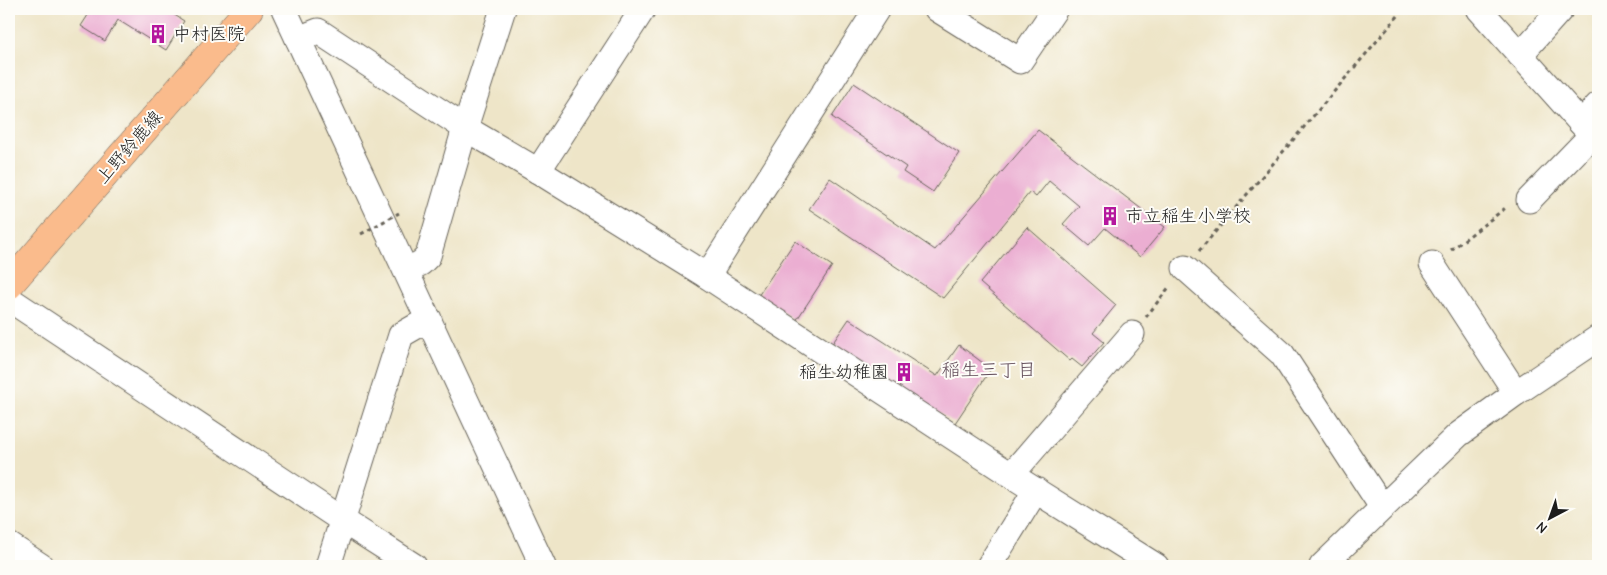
<svg xmlns="http://www.w3.org/2000/svg" width="1607" height="575" viewBox="0 0 1607 575" font-family="'Comic Neue','Klee One',sans-serif">
  <style>
    .building { fill: #ebaed2 }
    .lines { fill: none; stroke-linecap: round; stroke-linejoin: round }
    .minor-casing { stroke: #666258; stroke-width: 27 }
    .major-casing { stroke: #666258; stroke-width: 29 }
    .path { stroke: #666258; stroke-width: 3; stroke-dasharray: 4 4; stroke-linecap: butt }
    .minor { stroke: #fff; stroke-width: 25 }
    .major { stroke: #fabb8c; stroke-width: 28 }
    .path-bridge { stroke: #666258; stroke-width: 3; stroke-dasharray: 4 4; stroke-linecap: butt }
    .labels { text-anchor: middle; stroke-width: 4; stroke-linejoin: round; paint-order: stroke }
    .poi-label { font-size: 18px; fill: #1c1c1c; stroke: #fdfcf7; text-anchor: start }
    .street-label { font-size: 18px; fill: #1c1c1c; stroke: #fdfcf7 }
    .neighbourhood-label { font-size: 19px; fill: #644f5c; stroke: #fdfcf7 }
  </style>
  <rect width="100%" height="100%" fill="#fdfcf7"/>
  <filter id="ink" filterUnits="userSpaceOnUse"><feTurbulence type="fractalNoise" baseFrequency=".02" numOctaves="2"/><feDisplacementMap in="SourceGraphic" scale="10" xChannelSelector="R" yChannelSelector="G"/><feConvolveMatrix kernelMatrix="1 2 1 2 8 2 1 2 1" color-interpolation-filters="sRGB"/></filter>
  <filter id="wash" filterUnits="userSpaceOnUse"><feTurbulence type="fractalNoise" baseFrequency=".0096" numOctaves="4" result="noise"/><feDisplacementMap in="SourceGraphic" scale="20" xChannelSelector="R" yChannelSelector="G"/><feGaussianBlur stdDeviation="1.12" result="paint"/><feColorMatrix in="noise" values="0 0 0 0 0 0 0 0 0 0 0 0 0 0 0 0 0 1.4 0 .05"/><feComposite in="paint" operator="in"/></filter>
  <g filter="url(#wash)">
    <rect width="100%" height="100%" fill="#eee5c8"/>
    <g id="blocks">
      <!-- building -->
      <g class="building">
        <path d="M92,9H165L184,21L166,50L118,20L105,41L81,26Z"/>
        <path d="M854,83L959,153L933,192L903,172L906,167L832,117Z"/>
        <path d="M1038,130L1165,227L1140,257L1105,228L1089,246L1063,224L1079,206L1049,181L1036,197L1030,192L943,298L809,209L830,178L935,250Z"/>
        <path d="M1027,227L1116,305L1093,333L1104,342L1082,367L1072,359L1070,361L980,283Z"/>
        <path d="M795,241L832,266L796,321L758,296Z"/>
        <path d="M849,319L937,376L959,345L991,369L955,423L832,344Z"/>
      </g>
    </g>
  </g>
  <g filter="url(#ink)">
    <use href="#blocks" fill-opacity="0" stroke="#666258" stroke-width="1"/>
    <g class="lines">
      <!-- minor casing -->
      <g class="minor-casing">
        <g id="minor">
          <path d="M284,9L543,566"/>
          <path d="M937,9L1020,61L1055,9"/>
          <path d="M1479,9L1598,142"/>
          <path d="M298,39L318,31L465,128L538,171L707,276L1011,475L1156,566"/>
          <path d="M1520,55L1561,9"/>
          <path d="M1581,123L1598,105"/>
          <path d="M538,171L643,9"/>
          <path d="M1529,200L1592,135"/>
          <path d="M1432,264L1516,393"/>
          <path d="M1185,268L1282,354L1382,507"/>
          <path d="M407,270L421,263L428,256L465,128L503,9"/>
          <path d="M707,276L877,9"/>
          <path d="M9,299L342,520L414,566"/>
          <path d="M1011,475L1132,334"/>
          <path d="M9,545L41,566"/>
          <path d="M328,566L401,335L429,319"/>
          <path d="M989,566L1036,490"/>
          <path d="M1322,566L1458,435L1516,393L1598,338"/>
        </g>
      </g>
      <!-- major casing -->
      <g class="major-casing">
        <path id="major" d="M9,285L249,9"/>
      </g>
      <!-- path -->
      <g class="path">
        <path d="M1451,250L1508,206"/>
        <path d="M1199,251L1404,9"/>
        <path d="M1146,317L1170,286"/>
      </g>
      <!-- minor -->
      <use href="#minor" class="minor"/>
      <!-- major -->
      <use href="#major" class="major"/>
      <!-- path-bridge -->
      <path class="path-bridge" d="M361,234L399,213"/>
    </g>
  </g>
  <!-- icons -->
  <defs>
    <g id="building-bare" transform="scale(1.5)"><path d="M-4-6H4V6H1V3H-1V6H-4ZM-2.5-4.3h1.7v1.8h-1.7ZM.8-4.3h1.7v1.8H.8ZM-2.5-1h1.7V.8h-1.7ZM.8-1h1.7V.8H.8Z" fill="#b5179e" stroke="#fdfcf7" stroke-width="2.5" paint-order="stroke"/></g>
  </defs>
  <g fill-rule="evenodd">
    <use href="#building-bare" x="158" y="34"/>
    <use href="#building-bare" x="1110" y="216"/>
    <use href="#building-bare" x="904" y="372"/>
  </g>
  <g class="labels">
    <!-- poi labels -->
    <g class="poi-label">
      <text x="173" y="40">中村医院</text>
      <text x="1125" y="222">市立稲生小学校</text>
      <text x="889" y="378" text-anchor="end">稲生幼稚園</text>
    </g>
    <!-- street labels -->
    <g class="street-label">
      <text transform="translate(129 147) rotate(-49)" y="6">上野鈴鹿線</text>
    </g>
    <!-- neighbourhood labels -->
    <g class="neighbourhood-label">
      <text x="989" y="376">稲生三丁目</text>
    </g>
  </g>
  <!-- margin -->
  <rect width="1607" height="575" fill="none" stroke="#fdfcf7" stroke-width="30"/>
  <!-- north arrow -->
  <g transform="translate(1550 518) rotate(221)" stroke="#fdfcf7" stroke-width="4" paint-order="stroke">
  <path d="M0-4L9 19L0 12L-9 19Z" fill="#1c1c1c"/>
  <text y="-8" font-size="14" font-weight="bold" text-anchor="middle" fill="#1c1c1c">N</text>
  </g>
</svg>
